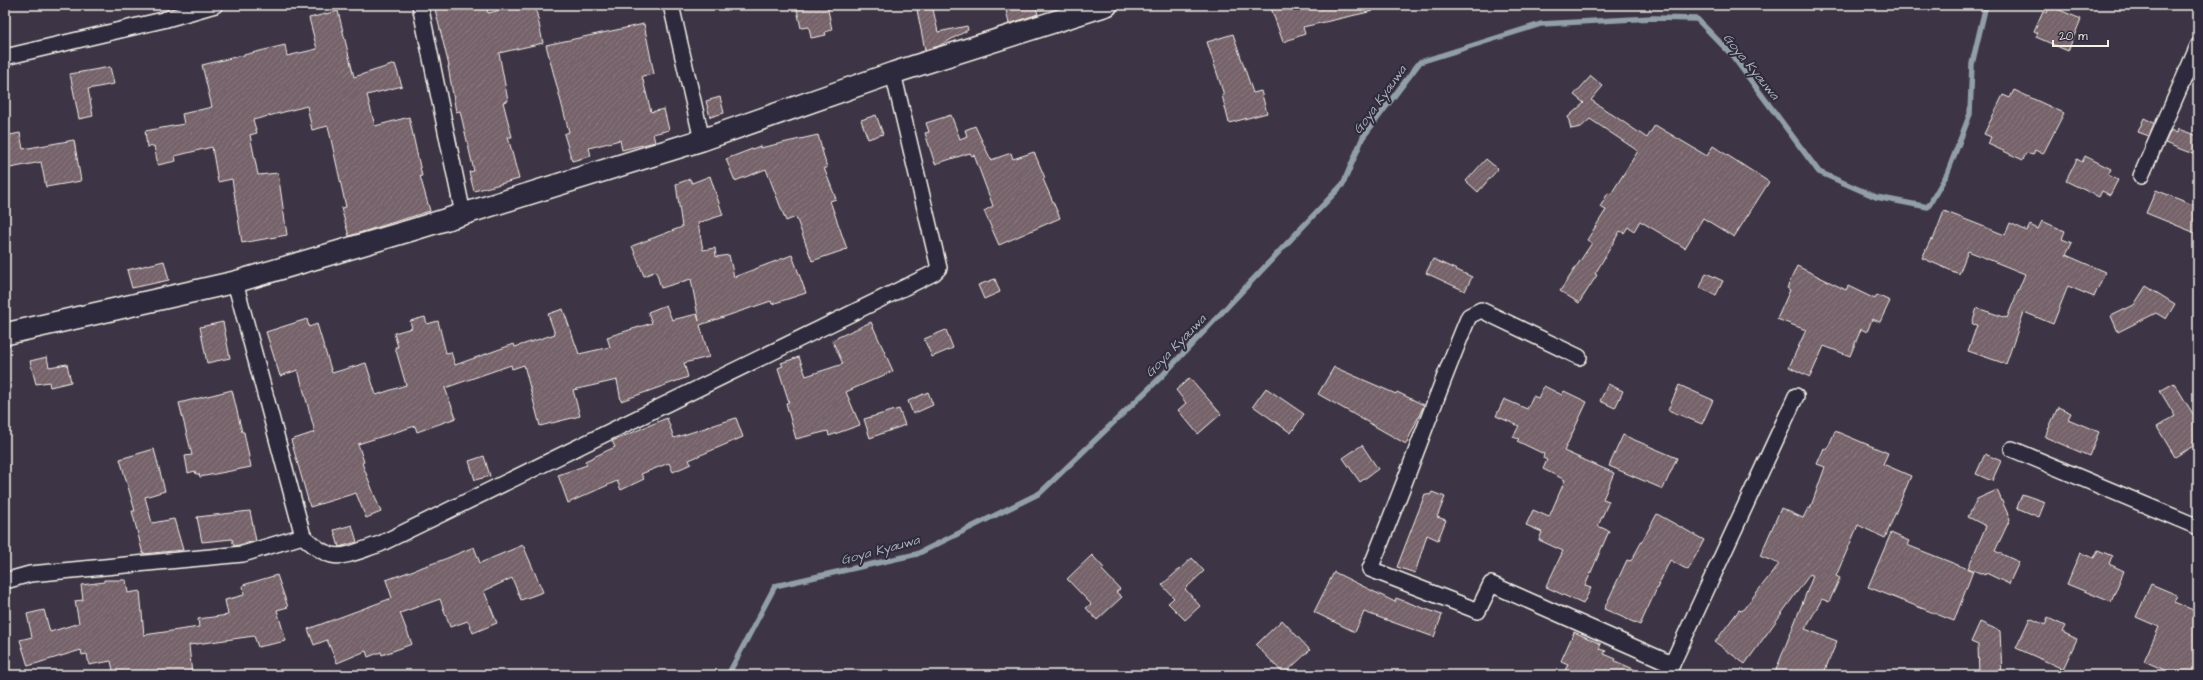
<svg xmlns="http://www.w3.org/2000/svg" width="2203" height="680" viewBox="0 0 2203 680" font-family="'Architects Daughter',sans-serif">
  <style>
    .lines { fill: none; stroke-linecap: round; stroke-linejoin: round }
    .stream { stroke: #929fa6; stroke-width: 5.5 }
    .building { fill: url(#building-hatch); stroke: #f4f1e8 }
    .street-casing { stroke: #f4f1e8; stroke-width: 18 }
    .secondary-casing { stroke: #f4f1e8; stroke-width: 24 }
    .street { stroke: #2f2a3d; stroke-width: 15 }
    .secondary { stroke: #2f2a3d; stroke-width: 21 }
    .labels { text-anchor: middle; stroke-width: 4; stroke-linejoin: round; paint-order: stroke }
    .water-label { font-size: 13px; font-style: italic; fill: #aab4b6; stroke: #2f2a3d }
  </style>
  <defs>
    <pattern id="building-hatch" width="6" height="6" patternUnits="userSpaceOnUse"><rect width="6" height="6" fill="#76626a"/><path d="M-1 1l2-2M0 6l6-6M5 7l2-2" fill="none" stroke="#8a797f"/></pattern>
  </defs>
  <rect width="100%" height="100%" fill="#3d3546"/>
  <filter id="ink" filterUnits="userSpaceOnUse"><feTurbulence type="fractalNoise" baseFrequency=".025" numOctaves="2"/><feDisplacementMap in="SourceGraphic" scale="8" xChannelSelector="R" yChannelSelector="G"/><feConvolveMatrix kernelMatrix="1 2 1 2 8 2 1 2 1" color-interpolation-filters="sRGB"/></filter>
  <g filter="url(#ink)">
    <g class="lines">
      <!-- stream -->
      <path class="stream" d="M728,675L775,586L917,554L1040,493L1161,377L1343,184L1363,137L1420,62L1541,24L1653,18L1697,19L1732,55L1819,172L1876,197L1928,207L1947,174L1970,114L1972,64L1986,5"/>
    </g>
    <!-- building -->
    <g class="building">
      <path d="M434,5H486L488,13L523,5H535L543,43L499,53L508,101L503,102L512,137H508L519,179L474,191L469,172L474,171L460,111L456,112L448,66H449Z"/>
      <path d="M796,5H827L832,30L825,32L826,35L811,38L809,27L801,28Z"/>
      <path d="M916,5H932L938,32L967,26L968,30L939,46L925,50Z"/>
      <path d="M1005,5H1035L1038,14L1009,24Z"/>
      <path d="M1270,5H1373V11L1303,27L1305,34L1283,42Z"/>
      <path d="M2050,6L2081,19L2068,51L2036,37L2038,33L2034,31L2043,11L2047,13Z"/>
      <path d="M338,11L354,77L395,64L402,86L367,95L375,126L409,117L422,176H420L430,211L349,236L341,208L346,207L328,126L312,130L307,106L253,120L257,133L250,135L258,175L278,173L287,235L242,243L232,179L218,182L212,147L175,156L176,161L158,165L154,146L147,147L145,131L184,124L182,114L212,107L202,65L285,45L287,56L317,49L309,18Z"/>
      <path d="M644,24L654,74L642,76L651,112L664,109L669,130L653,134L655,142L651,143L622,150L620,140L589,148L591,156L572,161L564,134L569,132L546,45Z"/>
      <path d="M1233,34L1253,93L1261,91L1267,113L1229,123L1222,95H1224L1207,42Z"/>
      <path d="M110,67L114,84L88,89L93,116L79,119L70,74Z"/>
      <path d="M1591,76L1603,86L1591,100L1647,138L1655,125L1707,156L1713,146L1769,182L1734,237L1703,218L1685,248L1640,221L1634,231L1628,227L1624,233L1620,231L1595,274L1597,275L1579,303L1560,291L1592,243L1587,240L1606,210L1600,207L1608,193L1611,194L1638,151L1590,119L1581,127L1571,129L1568,117L1584,103L1574,95Z"/>
      <path d="M2014,90L2064,113L2043,154L2035,150L2033,155L2026,153L2023,160L1988,144L1991,137L1984,134L2003,95L2010,98Z"/>
      <path d="M720,97L724,113L710,117L706,101Z"/>
      <path d="M876,115L883,134L868,139L861,120Z"/>
      <path d="M951,115L960,139L967,136L965,130L975,126L991,160L1011,153L1013,159L1034,152L1045,178L1043,179L1060,218L999,245L984,211L993,206L974,155L972,156L970,153L935,164L925,133L929,132L926,123Z"/>
      <path d="M2144,118L2154,123L2149,136L2138,132Z"/>
      <path d="M2178,129L2198,136V156L2165,143L2171,130L2177,133Z"/>
      <path d="M20,133L23,149L74,140L81,181L46,187L41,162L5,169V136Z"/>
      <path d="M818,135L827,168H824L836,199L830,201L847,249L812,261L796,217L786,221L766,169L735,181L726,159L760,146V148Z"/>
      <path d="M2085,156L2111,169L2108,175L2118,180L2110,195L2102,191L2099,197L2066,181L2077,159L2082,162Z"/>
      <path d="M1486,159L1498,169L1478,192L1466,181Z"/>
      <path d="M710,176L723,215L698,223L703,250L715,248L716,257L729,255L734,277L792,255L806,293L772,304L771,301L700,325L709,357L684,363L688,377L621,401L617,380L573,390L580,416L540,426L524,365L512,369L511,365L445,388L456,418L417,432L415,426L358,444L364,462L362,463L381,512L366,518L356,493L310,507L291,440L315,432L298,370L280,376L266,332L307,319L309,327L317,324L332,373L366,363L376,395L406,385L395,347H398L394,333L412,328L410,321L425,317L427,324L438,321L446,353L451,352L455,365L514,344L515,347L555,334L548,314L563,309L579,354L610,347L607,337L652,323L648,312L666,305L672,320L697,314L699,321L691,279L661,288L656,271L644,276L632,246L682,227L676,184L690,179L692,183Z"/>
      <path d="M2156,190L2198,207V234L2146,213Z"/>
      <path d="M1944,211L2005,235L2010,223L2027,231L2030,225L2038,229L2042,221L2065,231L2062,239L2072,243L2066,255L2105,272L2094,297L2068,286L2053,324L2024,312L2006,364L1968,351L1977,325L1972,324L1977,308L2007,318L2025,274L1968,251L1959,274L1922,258L1931,239L1933,240Z"/>
      <path d="M1433,259L1472,277L1465,291L1426,273Z"/>
      <path d="M164,261L169,280L132,288L127,270Z"/>
      <path d="M1797,266L1846,290L1848,286L1875,299L1877,295L1890,301L1880,322L1872,319L1867,332L1861,329L1850,356L1824,346L1810,377L1789,367L1806,330L1777,319L1790,290L1787,288Z"/>
      <path d="M1706,273L1723,281L1716,295L1700,288Z"/>
      <path d="M995,279L1000,292L984,299L978,285Z"/>
      <path d="M2146,286L2175,304L2166,319L2156,313L2118,332L2111,316L2134,305Z"/>
      <path d="M223,322L230,358L207,363L200,327Z"/>
      <path d="M871,322L893,371L846,392L860,425L829,436L828,431L796,439L786,403L789,402L778,368L783,366L781,363L799,357L806,376L843,364L832,340Z"/>
      <path d="M946,330L953,348L932,357L924,339Z"/>
      <path d="M47,357L49,367L67,364L71,382L50,387L49,382L36,384L30,361Z"/>
      <path d="M1334,367L1396,394L1397,392L1424,405L1406,444L1318,394Z"/>
      <path d="M1190,378L1221,414L1198,434L1178,410L1186,403L1176,390Z"/>
      <path d="M2174,383L2198,422V443L2175,457L2157,427L2175,416L2160,391Z"/>
      <path d="M1608,384L1623,391L1615,408L1600,401Z"/>
      <path d="M1679,385L1713,400L1702,424L1668,410Z"/>
      <path d="M1544,386L1562,395L1564,391L1587,402L1564,451L1614,473L1603,499L1609,501L1598,526L1609,531L1585,586L1591,588L1583,604L1546,587L1563,551L1539,540L1542,532L1526,525L1533,510L1549,517L1565,480L1543,469L1547,460L1543,458L1544,454L1517,441L1519,439L1513,437L1519,426L1496,416L1504,399L1527,409L1533,396L1538,398Z"/>
      <path d="M1266,388L1304,414L1291,433L1253,406Z"/>
      <path d="M232,390L242,432H244L251,467L200,477L199,474H196L195,471L188,473L185,456L192,455L179,403Z"/>
      <path d="M928,392L933,405L913,414L908,401Z"/>
      <path d="M2058,407L2071,413L2068,419L2099,432L2089,456L2045,437Z"/>
      <path d="M899,409L905,425L870,438L864,419Z"/>
      <path d="M667,418L674,438L736,418L743,437L689,460L691,464L673,472L669,463L641,474L644,479L621,490L617,481L568,503L558,475L587,465L585,461L615,447L612,441Z"/>
      <path d="M1835,431L1888,453L1883,464L1911,476L1885,538L1858,525L1836,576L1840,578L1829,602L1822,599L1805,629L1837,641L1823,675H1774L1813,576L1810,574L1745,664L1715,642L1739,610L1742,611L1779,564L1760,556L1781,508L1803,518L1808,508L1810,509L1825,467L1817,464L1824,448L1827,450Z"/>
      <path d="M1623,435L1677,458L1663,489L1609,466Z"/>
      <path d="M1362,445L1378,469L1360,482L1343,458Z"/>
      <path d="M154,449L165,491L145,497L152,523L174,519L183,550L143,554L132,511H135L120,459Z"/>
      <path d="M1985,454L2001,461L1992,481L1976,474Z"/>
      <path d="M484,456L490,476L475,480L469,461Z"/>
      <path d="M1997,490L2010,519L1995,551L2019,562L2009,584L1986,573L1985,575L1968,568L1986,526L1968,517L1977,499Z"/>
      <path d="M1432,492L1445,497L1437,517L1446,520L1438,540L1427,535L1415,573L1397,567L1425,494L1430,495Z"/>
      <path d="M2022,494L2045,502L2039,517L2017,508Z"/>
      <path d="M250,511L256,541L234,546L232,539L202,542L197,517Z"/>
      <path d="M1657,514L1704,540L1688,570L1670,560L1640,625L1604,609L1627,560L1631,561Z"/>
      <path d="M352,525L357,542L339,547L334,530Z"/>
      <path d="M1891,533L1909,541L1907,545L1973,571L1954,621L1868,587Z"/>
      <path d="M523,545L543,592L521,600L512,578L484,591L497,623L473,633L468,621L450,627L440,599L400,613L412,644L382,655L381,652L368,657L366,651L337,663L327,640L314,645L308,629L392,598L386,580L445,559L474,547L480,563Z"/>
      <path d="M2098,550L2112,556L2109,564L2124,571L2111,602L2067,584L2080,553L2094,558Z"/>
      <path d="M1092,555L1104,568L1102,570L1120,589L1116,592L1122,597L1097,620L1086,608L1091,604L1067,579Z"/>
      <path d="M1192,558L1204,571L1185,589L1200,606L1185,620L1168,603L1174,598L1162,585Z"/>
      <path d="M1334,572L1395,602L1396,598L1442,615L1434,637L1364,612L1355,632L1314,612Z"/>
      <path d="M277,575L288,607L277,610L286,641L258,647L254,636L189,645L192,675H114L111,661L89,665L87,654L82,655L81,650L28,666L20,640L32,637L27,614L44,610L50,632L79,623L75,601L83,600L81,585L104,582V580H126L128,593L140,591L144,635L199,627L198,619L228,615L225,600L244,595L243,585Z"/>
      <path d="M2151,584L2177,595L2174,602L2198,612V675H2176L2144,661L2159,627L2136,617Z"/>
      <path d="M2030,618L2045,625L2048,618L2065,626L2062,632L2077,639L2063,669L2016,648Z"/>
      <path d="M1282,620L1310,650L1284,674L1256,645Z"/>
      <path d="M1980,622L2000,631L2002,675H1979L1978,645L1971,642Z"/>
      <path d="M1574,632L1601,644L1599,649L1606,651L1604,654L1616,659L1615,661L1647,675H1563L1568,664L1561,661Z"/>
    </g>
    <g class="lines">
      <!-- street casing -->
      <g class="street-casing">
        <g id="street">
          <path d="M420,5L463,214"/>
          <path d="M671,5L702,140"/>
          <path d="M5,57L163,20L215,5"/>
          <path d="M2141,176L2198,46"/>
          <path d="M235,282L303,536C334,566 343,556 380,544L934,273L939,268L893,73"/>
          <path d="M1579,357L1481,310L1469,316C1434,400 1405,485 1370,569L1478,611L1491,584L1672,664"/>
          <path d="M2012,449L2198,527"/>
          <path d="M5,581L30,574L243,554L303,536"/>
          <path d="M1667,675L1796,396"/>
        </g>
      </g>
      <!-- secondary casing -->
      <g class="secondary-casing">
        <path id="secondary" d="M5,334L235,282L412,230L702,140L893,73L1107,5"/>
      </g>
      <!-- street -->
      <use href="#street" class="street"/>
      <!-- secondary -->
      <use href="#secondary" class="secondary"/>
    </g>
  </g>
  <g class="labels">
    <!-- water labels -->
    <g class="water-label">
      <text transform="translate(1752 66) rotate(51)" y="5">Goya Kyauwa</text>
      <text transform="translate(1379 99) rotate(-54)" y="5">Goya Kyauwa</text>
      <text transform="translate(1175 345) rotate(-46)" y="5">Goya Kyauwa</text>
      <text transform="translate(880 549) rotate(-15)" y="5">Goya Kyauwa</text>
    </g>
  </g>
  <!-- margin -->
  <rect width="2203" height="680" fill="none" stroke="#2f2a3d" stroke-width="20"/>
  <rect x="10" y="10" width="2183" height="660" fill="none" stroke="#f4f1e8" stroke-width="1.5" filter="url(#ink)"/>
  <!-- scale -->
  <path d="M2053 40v6h55v-6" fill="none" stroke="#f4f1e8" stroke-width="2"/>
  <text x="2059" y="40" font-size="12" fill="#f4f1e8" stroke="#2f2a3d" stroke-width="3" paint-order="stroke">20 m</text>
</svg>
